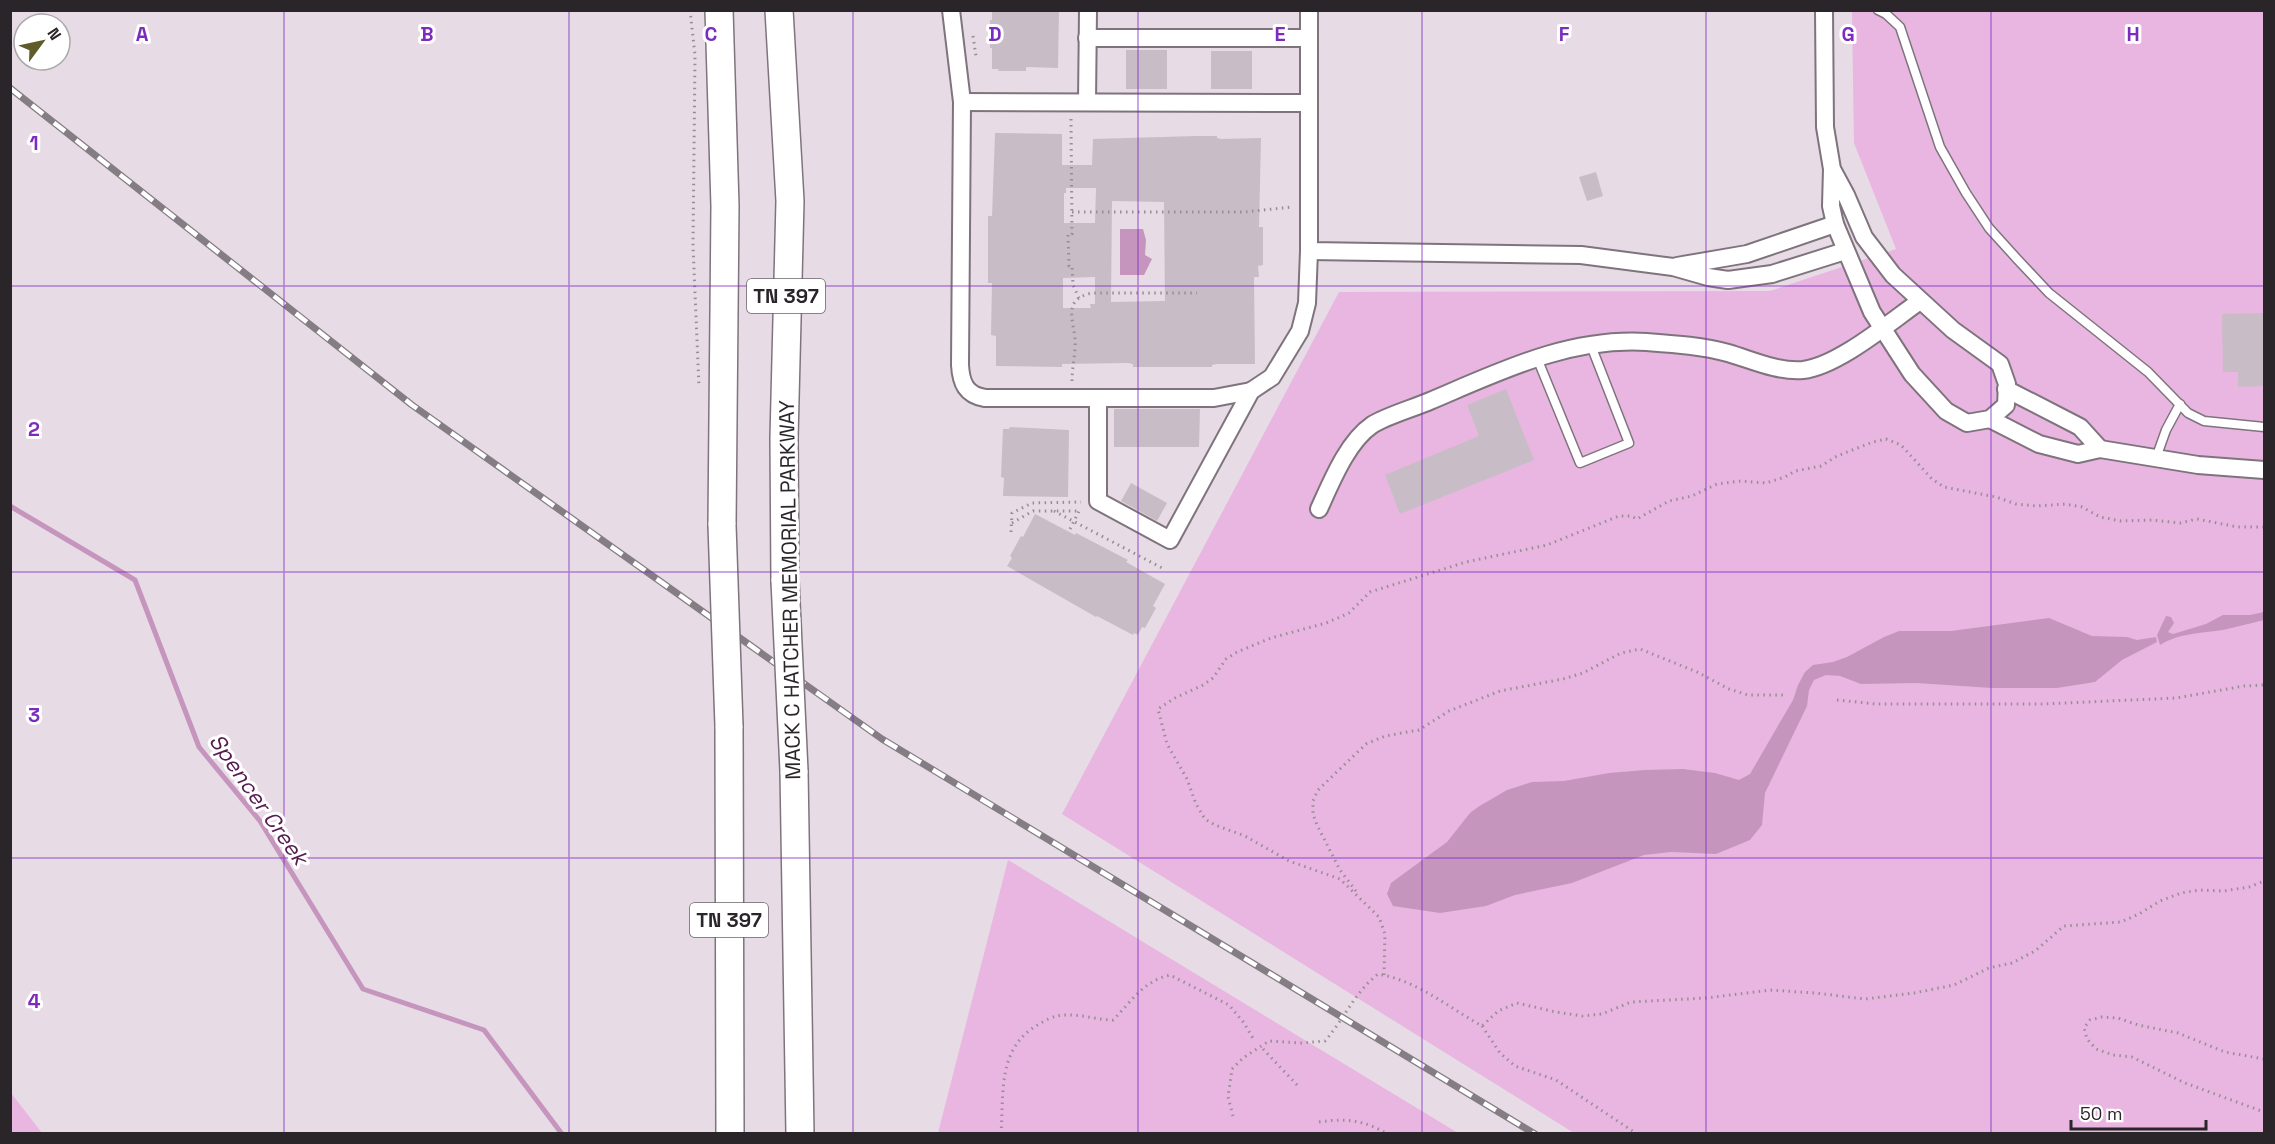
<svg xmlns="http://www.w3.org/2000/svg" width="2275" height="1144" viewBox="0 0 2275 1144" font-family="'Space Grotesk',sans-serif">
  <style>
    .green { fill: #e8b6e0 }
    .water { fill: #c695be }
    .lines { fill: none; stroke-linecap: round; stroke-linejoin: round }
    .stream { stroke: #c695be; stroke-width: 5 }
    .building { fill: #c8bdc6; fill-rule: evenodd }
    .service-casing { stroke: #7f747d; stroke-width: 11 }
    .minor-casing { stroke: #7f747d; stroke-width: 20 }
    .trunk-casing { stroke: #7f747d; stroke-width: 30 }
    .path { stroke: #978e95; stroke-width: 3; stroke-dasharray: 1.5 4.5; stroke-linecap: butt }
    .service { stroke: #fff; stroke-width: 8 }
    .minor { stroke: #fff; stroke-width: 16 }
    .trunk { stroke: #fff; stroke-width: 27 }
    .rail-casing { stroke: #857d84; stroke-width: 7 }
    .rail { stroke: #fff; stroke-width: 4.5; stroke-dasharray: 14; stroke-linecap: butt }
    .trunk-bridge-casing { stroke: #7f747d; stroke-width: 30; stroke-linecap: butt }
    .trunk-bridge { stroke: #fff; stroke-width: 27 }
    .grid { fill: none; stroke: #7b2cbf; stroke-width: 1.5; stroke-opacity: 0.55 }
    .labels { text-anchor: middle; stroke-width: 6; stroke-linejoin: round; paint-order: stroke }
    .shield { fill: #fff; stroke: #6a6669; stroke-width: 1.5 }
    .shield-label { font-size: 20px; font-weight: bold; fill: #2a2529 }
    .street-label { font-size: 21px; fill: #2a2529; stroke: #fff }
    .water-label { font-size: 22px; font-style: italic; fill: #551a4f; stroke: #fff }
    .grid-label { font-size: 20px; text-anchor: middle; font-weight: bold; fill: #7b2cbf; stroke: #fff; stroke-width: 6; stroke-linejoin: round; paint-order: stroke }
  </style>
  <rect width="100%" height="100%" fill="#e7dbe5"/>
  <!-- green -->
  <g class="green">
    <path d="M1852,11H2264V1133H1574L1062,814L1339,292L1770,291L1896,249L1854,143Z"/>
    <path d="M1008,860L1458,1133H938Z"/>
    <path d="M10,1093H11L42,1133H11Z"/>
  </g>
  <!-- water -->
  <g class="water">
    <path d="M1120,229H1143L1146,240L1145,255L1152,259L1144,275H1120Z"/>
    <path d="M2264,612V620C2251,623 2237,627 2223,630C2202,633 2179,633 2160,645L2157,635L2166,616L2171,617L2174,623L2168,632L2173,634L2206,624L2223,615H2250Z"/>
    <path d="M2049,618L2092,636L2127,637L2137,640L2156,637L2157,642L2122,660L2095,682L2057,688H1992L1916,683L1861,684L1840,676L1826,675L1814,680L1809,690L1807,706L1765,793L1762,825L1750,840L1716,854L1671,852L1644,855L1572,883L1515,895L1486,906L1440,913L1393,906L1387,894L1391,883L1447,842L1470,813L1478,807L1507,790L1532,782L1564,781L1609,773L1645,770L1683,769L1715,773L1739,780L1750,774L1793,700L1798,685L1805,672L1813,665L1833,662L1847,657L1884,637L1899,631H1951Z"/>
  </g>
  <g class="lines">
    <!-- stream -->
    <path class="stream" d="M10,506L135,580L199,747L260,821L363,989L484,1030L562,1134"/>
  </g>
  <!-- building -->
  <g class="building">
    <path d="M992,10H1059L1058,68L1026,67V71H998L999,69H992V48H990V20H992Z"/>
    <rect x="1126" y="50" width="41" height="39"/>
    <rect x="1211" y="51" width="41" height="38"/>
    <path d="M995,133L1062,134V165H1092L1093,139L1196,136H1217V138L1221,139L1261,138L1259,227H1263V265L1258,266L1259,277H1254L1255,364H1217L1212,365V367H1133V364L1128,363L1062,364V367L996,366V336L991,335L992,283H988V216H992ZM1066,188H1096L1095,223H1064V193H1066ZM1112,201L1164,202L1165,301L1111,302ZM1095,277V304H1090L1091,308H1063V278Z"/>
    <path d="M1596,172L1603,196L1587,201L1579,177Z"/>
    <path d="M2265,313V386L2238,387V372H2223L2222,314Z"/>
    <path d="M1506,389L1534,460L1400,514L1385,475L1479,436L1467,405Z"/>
    <path d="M1114,409H1200L1199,447H1114Z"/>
    <path d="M1010,427L1069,430L1068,497L1003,496L1004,478L1001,477L1003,429H1009Z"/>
    <path d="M1131,483L1167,503L1157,521L1121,501Z"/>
    <path d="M1035,514L1075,535L1076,533L1128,560L1126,562L1165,584L1153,606L1156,608L1145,628L1142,627L1138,635L1134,633L1133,635L1097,616L1096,617L1007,566L1012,558L1010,556L1021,536L1023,537Z"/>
  </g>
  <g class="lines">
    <!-- service casing -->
    <g class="service-casing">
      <g id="service">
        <path d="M1878,10L1886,14L1900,27L1940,147L1966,193L1989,228L2018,260L2049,293L2148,372L2188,413L2204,421L2264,427"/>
        <path d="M1537,358L1580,463L1629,443L1590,343"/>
        <path d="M2156,458L2166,430L2180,404"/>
      </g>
    </g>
    <!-- minor casing -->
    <g class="minor-casing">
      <g id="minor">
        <path d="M951,10L962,102L960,365C961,383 966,395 985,398H1214L1251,391"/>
        <path d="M1309,10V251L1581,255L1673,267L1708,277L1728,280L1772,274L1845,251"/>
        <path d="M1824,10L1825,127L1832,169L1831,206L1835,224L1872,312L1912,374L1946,411L1967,423L1990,419L2006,405L2007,384L2000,364L1953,330L1893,275L1864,237L1846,195L1832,169"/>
        <path d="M1087,38H1309"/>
        <path d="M962,102L1309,103"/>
        <path d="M1087,102L1088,10"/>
        <path d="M1677,266L1747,254L1835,224"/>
        <path d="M2006,389L2080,427L2100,449"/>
        <path d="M1098,398V501L1170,540L1251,391L1272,377L1300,331L1307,303L1309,251"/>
        <path d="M1990,419L2039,444L2078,454L2100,449L2198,465L2264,470"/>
        <path d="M1319,509C1331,483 1347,442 1372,425C1386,416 1414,408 1430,401C1501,371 1569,337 1647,342C1674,344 1703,346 1728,353C1752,360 1777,372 1803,370C1838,366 1890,322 1920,301"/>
      </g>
    </g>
    <!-- trunk casing -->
    <g class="trunk-casing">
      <g id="trunk">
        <path d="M719,10L725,206L722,525"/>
        <path d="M779,10L790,201L784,438L785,581"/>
        <path d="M729,726L730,1134"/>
        <path d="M794,771L800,1134"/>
      </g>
    </g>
    <!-- path -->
    <g class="path">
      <path d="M690,10L695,55L693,246L699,387"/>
      <path d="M973,36L976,56"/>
      <path d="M1071,119L1072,234H1068L1069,266H1072L1073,285L1079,298"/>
      <path d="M1072,212H1244L1292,207"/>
      <path d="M1072,381C1072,367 1076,352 1075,339C1073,318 1063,299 1092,293H1197"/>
      <path d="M1054,511L1164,569"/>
      <path d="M1012,523L1033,511H1080"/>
      <path d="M1070,529L1080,509"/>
      <path d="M1011,532L1012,513L1032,503L1081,502"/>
      <path d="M1837,700L1876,704H2043L2176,698L2244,686L2264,685"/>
      <path d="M1356,891L1340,870L1317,825L1313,814V801L1318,790L1366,744L1385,736L1419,730L1449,711L1500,691L1563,679L1583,673L1621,653L1640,649L1697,672L1729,689L1748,695H1785"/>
      <path d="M1384,975L1385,934L1379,917L1340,879L1289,861L1245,836L1215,825L1205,819L1196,804L1187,779L1167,744L1158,709L1175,698L1203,685L1213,678L1226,659L1237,652L1271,638L1326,623L1338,618L1349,613L1370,592L1466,562L1547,545L1619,516H1631L1637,519L1669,501L1692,496L1717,484L1741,481L1766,483L1785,477L1795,471L1821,466L1837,456L1873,442L1886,439L1901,445L1932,479L1944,487L1996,497L2016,504L2037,506L2065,504L2082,507L2100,517L2121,521L2152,520L2180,523L2197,519L2238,527H2264"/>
      <path d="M1482,1026L1500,1053L1515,1066L1556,1080L1637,1134"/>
      <path d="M1263,1049L1299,1087"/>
      <path d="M2264,1059L2225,1052L2178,1033L2138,1025L2118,1018L2102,1017L2090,1020L2084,1028L2087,1039L2096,1049L2113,1055L2132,1057L2185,1083L2264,1112"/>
      <path d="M1233,1116L1228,1097L1232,1069L1243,1058L1269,1041L1301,1043L1325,1041C1345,1018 1354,993 1378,974C1418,981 1448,1007 1482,1026L1498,1011L1517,1003L1556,1012L1582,1016L1602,1014L1631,1002L1706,998L1770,990L1815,993L1865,999L1914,993L1954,985L1989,968L2012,963L2035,951L2064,926L2121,922L2139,914L2160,901L2181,893L2199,890L2223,891L2249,887L2264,881"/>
      <path d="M1319,1122C1347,1118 1363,1120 1388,1134"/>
      <path d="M1001,1134C1004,1091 997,1046 1041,1023C1046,1020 1052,1017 1057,1016C1076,1012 1094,1020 1113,1020C1133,1000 1142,982 1170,975L1229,1005L1244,1023L1254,1040"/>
    </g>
    <!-- service -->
    <use href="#service" class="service"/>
    <!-- minor -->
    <use href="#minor" class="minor"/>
    <!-- trunk -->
    <use href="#trunk" class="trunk"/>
    <!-- rail casing -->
    <g class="rail-casing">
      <path id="rail" d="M10,88L412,405L882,739L1535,1134"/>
    </g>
    <!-- rail -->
    <use href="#rail" class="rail"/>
    <!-- trunk-bridge casing -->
    <g class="trunk-bridge-casing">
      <g id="trunk-bridge">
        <path d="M722,525L729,726"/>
        <path d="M785,581L794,771"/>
      </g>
    </g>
    <!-- trunk-bridge -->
    <use href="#trunk-bridge" class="trunk-bridge"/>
  </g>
  <!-- grid -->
  <path class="grid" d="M284,10V1134M569,10V1134M853,10V1134M1138,10V1134M1422,10V1134M1706,10V1134M1991,10V1134M10,286H2264M10,572H2264M10,858H2264"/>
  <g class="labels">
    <!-- shield labels -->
    <g class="shield">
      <rect x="747" y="279" width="78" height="34" rx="4.5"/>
      <rect x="690" y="903" width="78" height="34" rx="4.5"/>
    </g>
    <g class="shield-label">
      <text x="786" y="303">TN 397</text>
      <text x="729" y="927">TN 397</text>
    </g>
    <!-- street labels -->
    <g class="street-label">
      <text transform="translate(790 590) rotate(-91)" y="7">MACK C HATCHER MEMORIAL PARKWAY</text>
    </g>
    <!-- water labels -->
    <g class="water-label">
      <text transform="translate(259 799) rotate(55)" y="8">Spencer Creek</text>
    </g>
  </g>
  <g class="grid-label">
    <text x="142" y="41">A</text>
    <text x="427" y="41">B</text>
    <text x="711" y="41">C</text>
    <text x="995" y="41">D</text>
    <text x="1280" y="41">E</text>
    <text x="1564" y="41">F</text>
    <text x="1848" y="41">G</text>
    <text x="2133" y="41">H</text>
    <text x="34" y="150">1</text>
    <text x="34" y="436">2</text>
    <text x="34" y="722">3</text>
    <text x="34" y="1008">4</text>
  </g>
  <!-- border -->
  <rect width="2275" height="1144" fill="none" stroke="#2a2529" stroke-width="24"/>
  <!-- north arrow -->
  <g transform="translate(42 42) rotate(57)"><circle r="28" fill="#ffffff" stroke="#aaa8a9" stroke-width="1.5"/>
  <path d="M0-4.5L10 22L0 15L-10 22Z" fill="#605c29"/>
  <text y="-9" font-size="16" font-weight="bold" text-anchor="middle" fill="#2a2529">N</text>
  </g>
  <!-- scale -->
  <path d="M2071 1120v9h135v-9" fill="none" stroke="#2a2529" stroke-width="3"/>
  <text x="2080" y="1120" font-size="18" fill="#2a2529" stroke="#ffffff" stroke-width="4.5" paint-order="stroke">50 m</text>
</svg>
